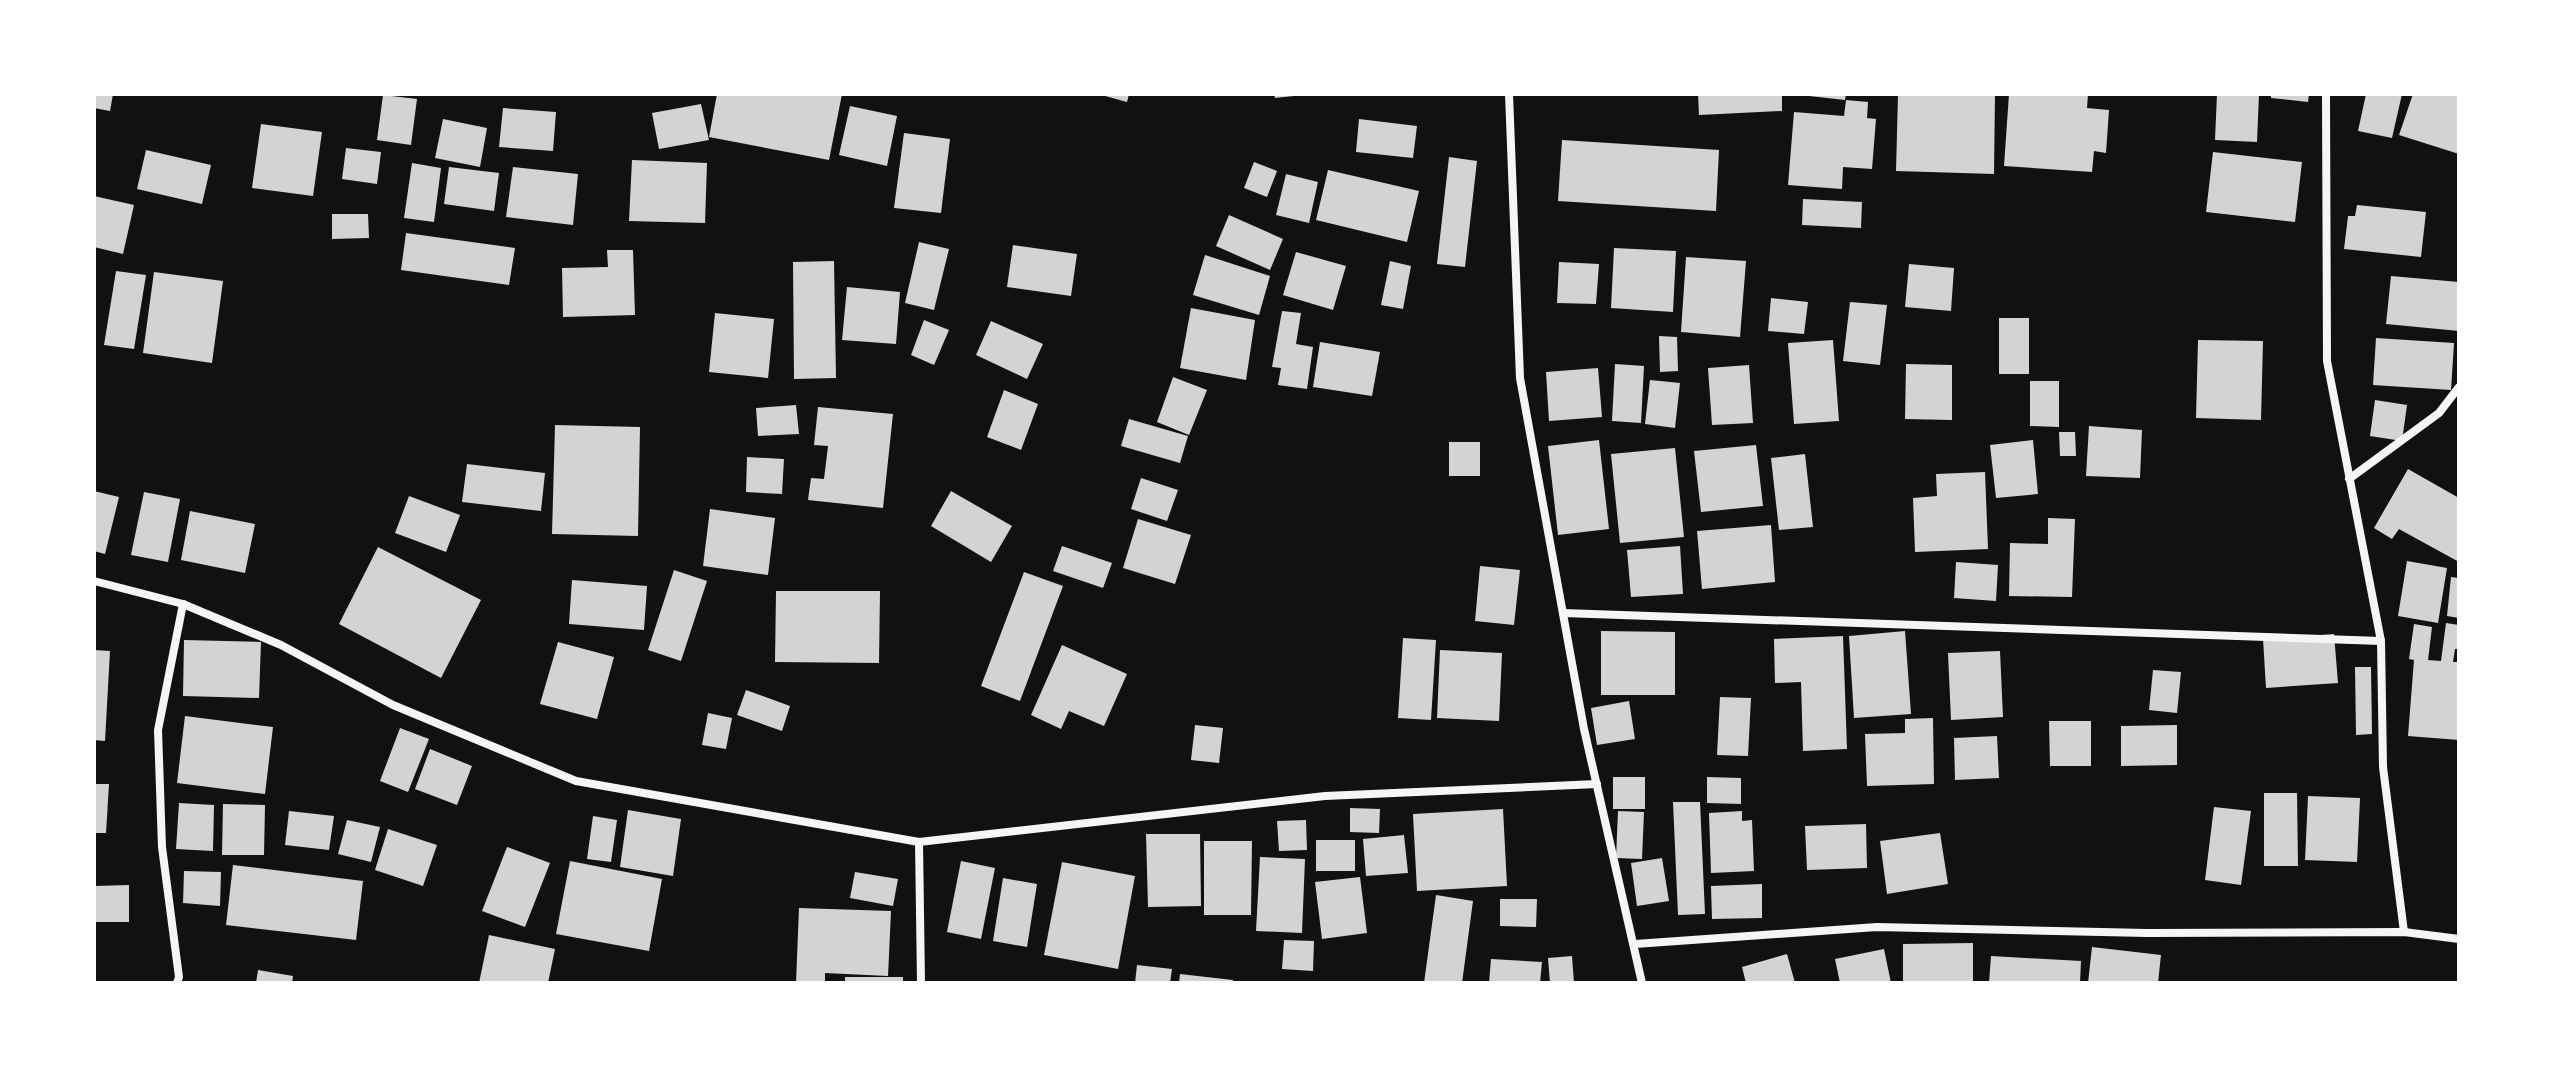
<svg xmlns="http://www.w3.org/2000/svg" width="2553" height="1077" viewBox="0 0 2553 1077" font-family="'DM Sans',sans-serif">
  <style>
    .building { fill: #d3d3d3 }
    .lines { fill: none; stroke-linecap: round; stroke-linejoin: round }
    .minor { stroke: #f5f5f5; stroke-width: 8 }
  </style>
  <rect width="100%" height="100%" fill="#111"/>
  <!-- building -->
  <g class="building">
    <path d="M94,94H113L110,111L94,108Z"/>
    <path d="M717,94H842L829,160L709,137Z"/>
    <path d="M1098,94H1129L1127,102Z"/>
    <path d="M1274,94H1294V96L1275,98Z"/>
    <path d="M1698,94H1782V111L1699,115Z"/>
    <path d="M1809,94H1846L1845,100L1809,96Z"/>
    <path d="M1898,94H1995L1994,174L1896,171Z"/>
    <path d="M2009,94H2088L2087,108L2109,110L2106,153L2094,151L2092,172L2004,166Z"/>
    <path d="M2217,94H2259L2257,142L2215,140Z"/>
    <path d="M2271,94H2309L2308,102L2271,98Z"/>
    <path d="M2366,94H2402L2392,138L2358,131Z"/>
    <path d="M2413,94H2459V154L2399,135Z"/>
    <path d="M383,95L417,99L411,145L377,140Z"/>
    <path d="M1846,100L1868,102L1867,118L1876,119L1872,169L1843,167L1842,189L1788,185L1794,112L1844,116Z"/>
    <path d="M701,104L709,140L659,149L652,113Z"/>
    <path d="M850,106L897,116L887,166L839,155Z"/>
    <path d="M503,108L556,112L553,151L499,147Z"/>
    <path d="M443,119L487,128L480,167L435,158Z"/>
    <path d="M1359,119L1417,126L1413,158L1356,152Z"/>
    <path d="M261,124L322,132L313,196L252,188Z"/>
    <path d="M904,133L950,139L941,213L894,208Z"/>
    <path d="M1562,140L1719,150L1716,211L1558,201Z"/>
    <path d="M346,148L381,152L377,184L342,179Z"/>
    <path d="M146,150L211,165L202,204L137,189Z"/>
    <path d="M2213,152L2302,162L2295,222L2206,212Z"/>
    <path d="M1449,157L1477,161L1465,267L1437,264Z"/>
    <path d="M632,160L707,163L705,223L629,221Z"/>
    <path d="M1254,162L1277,171L1267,197L1244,188Z"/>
    <path d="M412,163L441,168L434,222L404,218Z"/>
    <path d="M449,167L499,173L494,211L444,204Z"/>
    <path d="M513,167L578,174L573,225L506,217Z"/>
    <path d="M1328,170L1419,191L1407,242L1316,220Z"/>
    <path d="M1286,174L1318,182L1309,223L1276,215Z"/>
    <path d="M94,196L134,205L123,254L94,247Z"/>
    <path d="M1803,199L1862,202L1861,228L1802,225Z"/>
    <path d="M2357,205L2426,212L2421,257L2344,249L2348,216H2355Z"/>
    <path d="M332,214H368L369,238L332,239Z"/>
    <path d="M1229,215L1283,239L1270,270L1216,246Z"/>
    <path d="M406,233L515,248L509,285L401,270Z"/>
    <path d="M919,242L949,249L934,310L905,303Z"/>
    <path d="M1013,245L1077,254L1071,296L1007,287Z"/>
    <path d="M1614,248L1676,251L1673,312L1611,308Z"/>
    <path d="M607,250H633L635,315L563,317L562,268L608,267Z"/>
    <path d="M1296,252L1346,266L1333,310L1283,295Z"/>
    <path d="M1205,255L1270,276L1259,315L1193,295Z"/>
    <path d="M1686,257L1746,261L1740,337L1681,332Z"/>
    <path d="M834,261L836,378L794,379L793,262Z"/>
    <path d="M1390,261L1411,266L1403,309L1381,305Z"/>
    <path d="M1559,262L1599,264L1596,304L1557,303Z"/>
    <path d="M1909,264L1954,268L1951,311L1905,307Z"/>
    <path d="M116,271L146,275L134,349L104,345Z"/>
    <path d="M154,272L223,281L212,363L143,353Z"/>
    <path d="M2391,276L2459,282V331L2386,324Z"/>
    <path d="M847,287L900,292L896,344L842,340Z"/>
    <path d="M1771,298L1808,302L1804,334L1768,331Z"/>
    <path d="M1850,302L1887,305L1880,365L1843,361Z"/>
    <path d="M1191,308L1255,320L1246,380L1180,368Z"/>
    <path d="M1282,311L1301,313L1296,344L1313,347L1307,389L1278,385L1281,368L1272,367Z"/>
    <path d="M715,313L774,319L768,378L709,372Z"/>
    <rect x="1999" y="318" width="30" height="56"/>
    <path d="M924,320L949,330L934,365L911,355Z"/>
    <path d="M991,321L1043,344L1027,379L976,355Z"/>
    <path d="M1659,336L1677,337L1678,371L1660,372Z"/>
    <path d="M2376,338L2454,343L2451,390L2373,385Z"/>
    <path d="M1833,340L1839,421L1794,424L1788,343Z"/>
    <path d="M2198,340L2263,341L2261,420L2196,418Z"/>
    <path d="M1320,342L1380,352L1372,396L1313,387Z"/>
    <path d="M1615,364L1644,366L1641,423L1612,421Z"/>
    <path d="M1906,364L1952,365V420L1905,419Z"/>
    <path d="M1749,365L1753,423L1712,425L1708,368Z"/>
    <path d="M1598,368L1602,417L1549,421L1546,372Z"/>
    <path d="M1173,377L1207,390L1189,435L1157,422Z"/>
    <path d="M1650,380L1680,383L1675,428L1645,424Z"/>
    <path d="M2030,381H2059V427L2030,426Z"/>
    <path d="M1004,390L1038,404L1021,450L987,437Z"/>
    <path d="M2375,400L2407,405L2402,441L2370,436Z"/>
    <path d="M796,405L799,434L758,436L756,408Z"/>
    <path d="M818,407L893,414L883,508L808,500L811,478L824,479L828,446L814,445Z"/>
    <path d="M1129,419L1188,436L1180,463L1121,446Z"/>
    <path d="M555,425L640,427L638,536L552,534Z"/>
    <path d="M2089,426L2142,430L2140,478L2086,476Z"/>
    <path d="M2059,432H2075L2076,456H2060Z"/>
    <path d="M1599,440L1609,529L1558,535L1548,446Z"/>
    <path d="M2033,440L2038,494L1996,498L1990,445Z"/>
    <rect x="1449" y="442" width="31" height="34"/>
    <path d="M1756,445L1763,506L1701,512L1694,451Z"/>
    <path d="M1675,448L1684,537L1620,543L1611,454Z"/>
    <path d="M1805,454L1813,527L1779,530L1771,458Z"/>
    <path d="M747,457L784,459L782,494L746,492Z"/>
    <path d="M467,464L545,473L541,511L462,502Z"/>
    <path d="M2408,469L2459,498V562L2399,529L2392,539L2374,528Z"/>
    <path d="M1985,472L1988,549L1915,552L1913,498L1937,496L1936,474Z"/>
    <path d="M1141,478L1178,490L1167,521L1131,509Z"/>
    <path d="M94,491L119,497L105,554L94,551Z"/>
    <path d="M951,491L1012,526L991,562L931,526Z"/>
    <path d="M144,492L180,499L168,562L131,555Z"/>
    <path d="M409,496L460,515L446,552L395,533Z"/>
    <path d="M710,509L775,518L768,575L703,566Z"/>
    <path d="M190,511L255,524L245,573L181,560Z"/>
    <path d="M2048,518L2075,519L2072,597L2009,596L2010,543L2048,544Z"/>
    <path d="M1138,519L1191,535L1175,584L1123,568Z"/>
    <path d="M1771,525L1775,582L1702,589L1697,531Z"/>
    <path d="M1062,546L1112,563L1103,588L1053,571Z"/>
    <path d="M1680,546L1683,594L1631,597L1627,550Z"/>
    <path d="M378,547L481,600L441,678L339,624Z"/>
    <path d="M2407,561L2447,568L2438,623L2398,616Z"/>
    <path d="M1956,562L1998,565L1996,601L1954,598Z"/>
    <path d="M1480,566L1520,570L1514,625L1475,621Z"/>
    <path d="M674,570L707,581L681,661L648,650Z"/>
    <path d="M1024,572L1063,586L1020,701L981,686Z"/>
    <path d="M2451,577L2459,578V618L2447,616Z"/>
    <path d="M572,580L647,586L644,630L569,624Z"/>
    <path d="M776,591H880L879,663L775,662Z"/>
    <path d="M2446,623L2459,625V649H2455L2453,662H2459V740L2408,736L2414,660L2409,659L2414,624L2432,627L2428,660L2441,661Z"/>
    <path d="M1601,631L1675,632V695H1601Z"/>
    <path d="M1905,631L1911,714L1854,718L1849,636Z"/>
    <path d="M2334,634L2338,683L2266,688L2263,639Z"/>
    <path d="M1843,636L1847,749L1803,751L1801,682L1775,683L1774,639Z"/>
    <path d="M1403,638L1436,640L1431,720L1398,718Z"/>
    <path d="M184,640L261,642L259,698L183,696Z"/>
    <path d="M558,642L614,657L597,719L540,704Z"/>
    <path d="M1062,645L1127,674L1104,726L1069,711L1061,729L1031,715Z"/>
    <path d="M94,650L110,651L105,741L94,740Z"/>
    <path d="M1440,650L1502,653L1499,721L1437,718Z"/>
    <path d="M2000,651L2003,717L1951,720L1948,653Z"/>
    <path d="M2355,667H2371L2372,734L2356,735Z"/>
    <path d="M2153,670L2181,672L2177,713L2149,710Z"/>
    <path d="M746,690L790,706L782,731L737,715Z"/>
    <path d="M1720,697L1751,698L1748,756L1717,755Z"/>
    <path d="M1629,701L1635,739L1597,745L1591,708Z"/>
    <path d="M708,713L732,718L726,749L702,745Z"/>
    <path d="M185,716L273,727L265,794L177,783Z"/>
    <path d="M1933,718L1934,784L1867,786L1865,734L1905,733V719Z"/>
    <path d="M2049,721H2091V766H2050Z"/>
    <path d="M1195,725L1223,728L1219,763L1191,760Z"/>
    <path d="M2177,725V765L2121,766V726Z"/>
    <path d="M400,728L429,739L408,792L380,781Z"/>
    <path d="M1997,736L1999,778L1955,780L1954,738Z"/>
    <path d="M430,749L472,766L457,805L415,789Z"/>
    <rect x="1613" y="777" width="32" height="32"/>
    <path d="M1707,777L1741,778V804L1707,803Z"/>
    <path d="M94,784H109L106,833H94Z"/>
    <path d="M2264,793H2297L2298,866H2264Z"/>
    <path d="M2308,796L2360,798L2357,862L2305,860Z"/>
    <path d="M1673,802H1700L1705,914L1678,915Z"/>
    <path d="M179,803L214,805L213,851L176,849Z"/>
    <path d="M223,804L265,805L264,855H222Z"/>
    <path d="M2214,807L2251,811L2241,885L2205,880Z"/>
    <path d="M1350,808L1380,809L1379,833L1350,832Z"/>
    <path d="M1503,809L1507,886L1417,891L1413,814Z"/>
    <path d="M628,810L681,819L673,876L620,867Z"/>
    <path d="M289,811L334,816L329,850L285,845Z"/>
    <path d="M1618,811L1644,812L1642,859L1616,858Z"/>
    <path d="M1742,811V821L1752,820L1754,871L1711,873L1709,813Z"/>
    <path d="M593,816L617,820L611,862L587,859Z"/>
    <path d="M347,820L380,827L371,862L338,854Z"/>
    <path d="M1306,820L1307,850L1279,851L1277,821Z"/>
    <path d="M1866,824L1867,868L1807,870L1805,826Z"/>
    <path d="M388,829L437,845L423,886L375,870Z"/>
    <path d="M1940,833L1948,884L1887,894L1880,841Z"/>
    <path d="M1146,834H1200L1201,906L1148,907Z"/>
    <path d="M1404,835L1408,873L1366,876L1363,839Z"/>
    <rect x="1316" y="840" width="39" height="31"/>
    <path d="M1204,841H1252L1251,915H1204Z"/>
    <path d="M507,847L550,863L525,927L482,911Z"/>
    <path d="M1260,857L1305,859L1302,933L1256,931Z"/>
    <path d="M1662,858L1669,901L1637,906L1631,863Z"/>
    <path d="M570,861L662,879L649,951L556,934Z"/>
    <path d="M961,861L995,868L981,939L947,932Z"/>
    <path d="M1062,862L1135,876L1118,969L1044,955Z"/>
    <path d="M233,865L363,881L356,940L226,925Z"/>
    <path d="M184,871L221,872L220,906L183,903Z"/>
    <path d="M855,872L898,879L893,906L850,898Z"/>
    <path d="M1360,877L1367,933L1322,939L1315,882Z"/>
    <path d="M1003,878L1037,884L1027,947L993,941Z"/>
    <path d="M1762,884V918L1712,919L1711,886Z"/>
    <path d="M129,885V922H94V886Z"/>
    <path d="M1436,895L1473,901L1462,983H1424Z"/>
    <path d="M1500,899H1537L1536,927L1500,926Z"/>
    <path d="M799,908L891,911L888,976L825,973V983H796Z"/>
    <path d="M489,935L555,949L548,983H479Z"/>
    <path d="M1284,940L1314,941L1313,971L1282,969Z"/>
    <path d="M1973,943V983H1903V944Z"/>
    <path d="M2092,947L2161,955L2158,983H2088Z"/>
    <path d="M1884,949L1891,983H1840L1835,959Z"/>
    <path d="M1787,954L1795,983H1746L1742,967Z"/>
    <path d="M1572,956L1574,983H1550L1548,958Z"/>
    <path d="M1991,956L2081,961L2080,983H1989Z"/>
    <path d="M1491,959L1542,962L1540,983H1489Z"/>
    <path d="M1137,965L1172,969L1170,983H1135Z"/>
    <path d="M258,970L293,976L292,983H256Z"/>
    <path d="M1180,974L1233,980V983H1179Z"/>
    <rect x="845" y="977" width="58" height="6"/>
  </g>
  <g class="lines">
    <!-- minor -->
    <g class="minor">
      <path d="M1509,94L1520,378L1584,729L1642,983"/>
      <path d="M2326,94L2327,361L2381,641L2383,767L2404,932"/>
      <path d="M2349,479L2439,413L2459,387"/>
      <path d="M94,581L183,604L281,645L393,705L576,781L919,842L1325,796L1597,784"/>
      <path d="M1563,613L2381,641"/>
      <path d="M919,842L921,983"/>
      <path d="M1635,944L1877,927L2147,933L2404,932L2459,939"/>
      <path d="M177,983L179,977L162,847L158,730L183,604"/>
    </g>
  </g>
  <!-- border -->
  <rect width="2553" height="1077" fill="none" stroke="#ffffff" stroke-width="192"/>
</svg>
